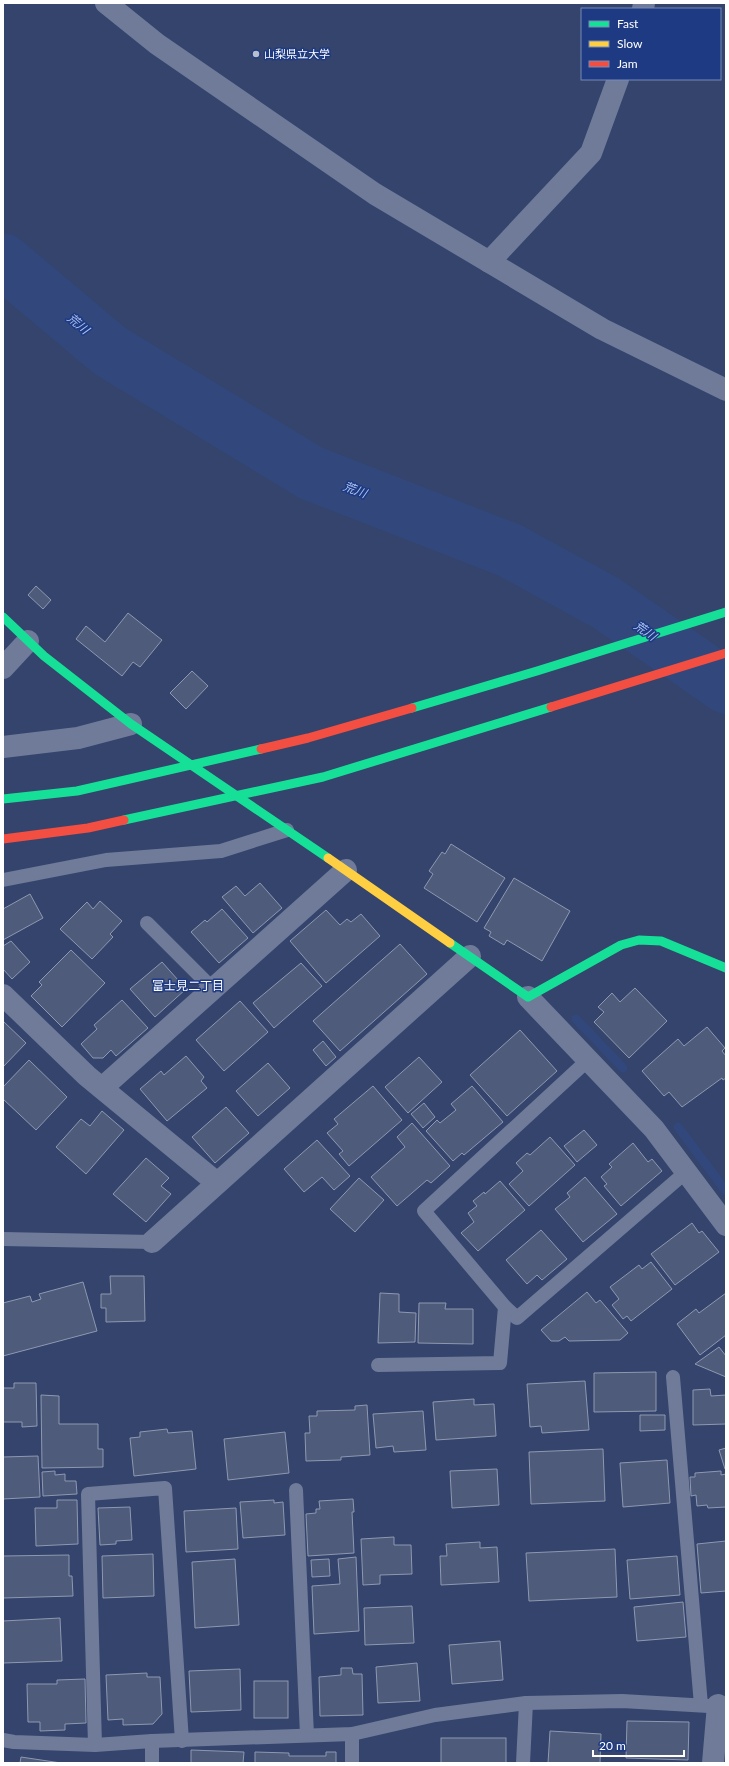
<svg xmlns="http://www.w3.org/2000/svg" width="729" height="1766" viewBox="0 0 729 1766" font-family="Lato,'Noto Sans JP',sans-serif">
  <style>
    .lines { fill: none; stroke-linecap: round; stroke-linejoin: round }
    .stream { stroke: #32487c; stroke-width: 9 }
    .river { stroke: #32487c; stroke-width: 55 }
    .building { fill: #4e5b7b; stroke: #8e98b0 }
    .lane { stroke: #707b9a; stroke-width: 14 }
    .street { stroke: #707b9a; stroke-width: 22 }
    .fast { stroke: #16e098; stroke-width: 9 }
    .slow { stroke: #ffcf43; stroke-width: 9 }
    .fast-bridge { stroke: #16e098; stroke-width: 9 }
    .jam-bridge { stroke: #f24e42; stroke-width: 9 }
    .poi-dot { fill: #b8becc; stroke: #1d3a83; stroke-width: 1.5 }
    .labels { text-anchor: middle; stroke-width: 3; stroke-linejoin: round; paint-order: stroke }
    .poi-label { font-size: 11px; fill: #fff; stroke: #1d3a83; text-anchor: start }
    .water-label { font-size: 12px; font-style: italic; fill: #aec3f1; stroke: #1d3a83 }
    .neighbourhood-label { font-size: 12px; fill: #fff; stroke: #1d3a83 }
  </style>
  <rect width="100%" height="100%" fill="#34446c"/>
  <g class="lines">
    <!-- stream -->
    <g class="stream">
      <path d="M576,1019L623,1068"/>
      <path d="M678,1127L726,1191"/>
    </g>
    <!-- river -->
    <path class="river" d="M3,261L110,351L311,473L509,550L606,603L726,686"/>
  </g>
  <!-- building -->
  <g class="building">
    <path d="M36,586L51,600L43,609L28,595Z"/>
    <path d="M128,613L162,640L140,667L133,662L122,676L76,639L86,626L105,642Z"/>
    <path d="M192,671L208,686L186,709L170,693Z"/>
    <path d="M451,844L505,878L477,922L424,888L433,874L429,871L442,852L445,854Z"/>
    <path d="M514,878L570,911L542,961L507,940L504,945L489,936L491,932L484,928Z"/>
    <path d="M260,883L282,908L253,933L222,897L236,886L245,896Z"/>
    <path d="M30,894L43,918L3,940V909Z"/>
    <path d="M100,901L122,921L110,934L113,937L92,959L60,929L87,902L93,909Z"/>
    <path d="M222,909L248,938L219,963L191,932L205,920L207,922Z"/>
    <path d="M326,910L340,925L347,919L351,922L361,914L380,936L326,983L290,941Z"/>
    <path d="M11,941L30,962L12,979L3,969V946Z"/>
    <path d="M400,944L427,974L340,1051L313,1021Z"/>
    <path d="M71,950L105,983L62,1027L31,996L42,985L39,982Z"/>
    <path d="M162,962L186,989L155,1017L130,989Z"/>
    <path d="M301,963L322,986L274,1028L253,1003Z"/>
    <path d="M635,988L667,1021L629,1058L594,1022L604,1012L598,1007L612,993L620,1002Z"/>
    <path d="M122,1000L148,1028L116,1056L111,1050L103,1058H93L81,1044L97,1029L94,1025Z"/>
    <path d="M240,1001L268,1032L224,1071L196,1040Z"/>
    <path d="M3,1021L26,1043L3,1067Z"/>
    <path d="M707,1027L725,1048L722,1051L726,1056V1078L723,1080L722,1078L682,1107L669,1092L664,1096L642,1071L678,1039L684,1046Z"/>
    <path d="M520,1030L557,1071L507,1116L470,1075Z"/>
    <path d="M323,1041L336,1057L326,1066L313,1050Z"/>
    <path d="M186,1056L204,1077L201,1081L207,1088L167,1121L140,1089L161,1071L164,1075Z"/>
    <path d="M419,1057L442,1082L408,1113L385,1087Z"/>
    <path d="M29,1060L67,1097L36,1130L3,1099V1087Z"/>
    <path d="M268,1063L290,1088L258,1116L236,1091Z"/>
    <path d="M373,1086L402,1120L349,1166L339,1154L343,1151L327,1133L338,1124L334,1119Z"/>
    <path d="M472,1086L503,1122L464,1155L462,1153L453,1161L426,1131L437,1120L440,1123L456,1110L451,1104Z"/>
    <path d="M424,1103L435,1117L423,1128L411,1114Z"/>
    <path d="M226,1107L249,1133L215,1163L192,1137Z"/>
    <path d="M102,1111L124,1130L86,1174L56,1147L81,1119L90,1126Z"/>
    <path d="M412,1123L450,1166L431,1183L427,1180L397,1206L371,1177L405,1147L397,1137Z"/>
    <path d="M584,1130L597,1145L577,1162L564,1146Z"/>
    <path d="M550,1137L575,1165L529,1206L509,1184L523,1171L516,1163L527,1153L530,1155Z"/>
    <path d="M317,1140L350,1176L334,1190L322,1177L304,1192L284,1169Z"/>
    <path d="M633,1143L648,1162L652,1159L662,1171L621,1206L604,1186L607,1184L601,1177L612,1167L609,1164Z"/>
    <path d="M146,1158L169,1178L161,1186L171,1194L146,1222L113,1194Z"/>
    <path d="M585,1177L617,1214L583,1242L555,1209L570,1197L567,1193Z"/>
    <path d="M359,1178L384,1200L355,1232L330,1209Z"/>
    <path d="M500,1181L525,1210L478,1251L461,1233L474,1222L468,1213L477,1206L473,1201L484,1192L485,1194Z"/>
    <path d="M692,1223L699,1233L702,1231L719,1252L675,1285L651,1254Z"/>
    <path d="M541,1230L567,1259L542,1280L537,1275L527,1284L506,1260Z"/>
    <path d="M651,1262L672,1289L631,1321L627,1316L623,1319L612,1305L619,1299L610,1287L639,1265L642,1269Z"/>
    <path d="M110,1276H144L145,1321L106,1322V1308H101V1294H111Z"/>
    <path d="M83,1282L97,1331L3,1356V1303L30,1296L32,1302L41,1299L39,1294Z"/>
    <path d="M587,1292L596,1303L600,1300L628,1333L620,1340L569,1341L565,1337L559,1341H551L541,1330Z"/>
    <path d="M380,1293L399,1294V1312L416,1313L415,1342L378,1343Z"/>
    <path d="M726,1293V1335L700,1355L677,1324L696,1309L699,1313Z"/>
    <path d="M419,1303H446L445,1309H473V1344L418,1343Z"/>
    <path d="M719,1347L726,1356V1377L695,1364Z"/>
    <path d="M656,1372V1411L594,1412V1373Z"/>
    <path d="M585,1381L589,1430L542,1433L541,1426L530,1427L527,1384Z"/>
    <path d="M14,1383H36L37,1426L22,1427V1422H3V1388H14Z"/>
    <path d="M710,1389L711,1396L726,1395V1424L693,1425V1390Z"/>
    <path d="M41,1395L59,1396V1424H98V1449H103V1467L42,1468Z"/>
    <path d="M474,1399V1405L494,1404L496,1436L436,1440L433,1402Z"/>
    <path d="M367,1405L370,1455L341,1457V1460L306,1461L305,1433H310L309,1416H317V1411L355,1410V1406Z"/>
    <path d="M423,1411L426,1450L394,1452L393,1446L376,1448L373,1414Z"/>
    <path d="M640,1415H665V1430L640,1431Z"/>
    <path d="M167,1429L168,1433L192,1431L196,1469L134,1476L130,1438L140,1437V1432Z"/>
    <path d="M285,1432L289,1473L228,1480L224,1439Z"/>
    <path d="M726,1448V1469H725L719,1450Z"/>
    <path d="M603,1449L605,1501L531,1504L529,1452Z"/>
    <path d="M38,1456L40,1497L3,1499V1457Z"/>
    <path d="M667,1460L670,1503L623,1507L620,1463Z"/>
    <path d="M497,1469L499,1505L452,1508L450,1471Z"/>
    <path d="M55,1471V1475L65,1474V1481H76L77,1494L43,1496L42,1472Z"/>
    <path d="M721,1471V1475L726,1474V1507L708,1508L707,1505L697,1506L696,1495L691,1496L690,1477H695V1473Z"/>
    <path d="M353,1499L354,1512H352L354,1553L308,1556L306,1514L316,1513V1509H320L319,1501Z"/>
    <path d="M57,1500H77L78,1544L36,1546L35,1508H57Z"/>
    <path d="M274,1500V1503L283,1502L285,1535L243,1538L240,1502Z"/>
    <path d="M130,1507L132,1540L116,1541V1544L100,1545L98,1508Z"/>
    <path d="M236,1508L238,1549L186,1552L184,1511Z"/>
    <path d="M394,1537V1545H411L412,1574L380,1575V1584L363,1585L361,1539Z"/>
    <path d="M726,1541V1591L701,1593L697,1544Z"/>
    <path d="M480,1542V1548L497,1547L499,1582L441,1585L440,1556H447L446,1544Z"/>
    <path d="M615,1549L617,1597L529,1601L526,1553Z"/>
    <path d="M153,1554L154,1596L103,1598L102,1556Z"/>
    <path d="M69,1555V1576H72L73,1596L3,1598V1556Z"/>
    <path d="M677,1556L680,1595L630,1599L627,1560Z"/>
    <path d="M356,1557L359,1631L314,1634L312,1586L340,1584L338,1559Z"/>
    <path d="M235,1559L239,1625L195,1628L192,1562Z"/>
    <path d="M329,1559L330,1576L312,1577L311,1560Z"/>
    <path d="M683,1602L686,1637L637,1641L634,1607Z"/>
    <path d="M412,1606L414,1643L365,1645L364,1608Z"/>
    <path d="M60,1618L62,1661L3,1663V1621Z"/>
    <path d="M500,1641L503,1680L452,1684L449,1645Z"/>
    <path d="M417,1663L420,1701L378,1703L376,1667Z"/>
    <path d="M341,1668H352L353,1674H362L363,1715L320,1716L319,1677L341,1675Z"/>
    <path d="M240,1669L241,1710L191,1712L189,1671Z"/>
    <path d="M147,1673V1677H160L162,1714L153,1724L123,1725V1719L108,1720L106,1675Z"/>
    <path d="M85,1679L86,1723L65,1724V1730L40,1731V1722H28L27,1684H57V1680Z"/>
    <rect x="254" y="1681" width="34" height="37"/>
    <path d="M627,1721L689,1722L688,1760L626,1758Z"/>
    <path d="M550,1731L601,1734L600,1763H548Z"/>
    <rect x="441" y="1738" width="65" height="25"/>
    <path d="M191,1750L244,1752L243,1763H191Z"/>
    <path d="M255,1752L289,1753V1756H326V1752H336V1763H255Z"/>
    <path d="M21,1757L61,1763H20Z"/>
  </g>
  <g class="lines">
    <!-- lane -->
    <g class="lane">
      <path d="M3,880L106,860L221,851L287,830"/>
      <path d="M147,923L213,989"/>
      <path d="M3,1239L152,1242"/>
      <path d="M505,1307L517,1318L686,1172"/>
      <path d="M378,1365L500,1363L505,1307L424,1211L588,1060"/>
      <path d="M673,1377L701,1705"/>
      <path d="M296,1490L307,1735"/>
      <path d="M3,1740L14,1742L95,1745L152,1741L352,1734L435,1715L526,1703L622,1701L726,1707"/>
      <path d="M95,1745L88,1494L165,1488L182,1741"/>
      <path d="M152,1763V1741"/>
      <path d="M352,1763V1734"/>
      <path d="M523,1763L526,1703"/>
    </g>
    <!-- street -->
    <g class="street">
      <path d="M106,3L157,44L375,194L602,329L726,390"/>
      <path d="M643,9L644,3"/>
      <path d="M489,262L591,153L618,79"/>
      <path d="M3,668L28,641"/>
      <path d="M3,747L78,738L131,724"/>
      <path d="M3,995L87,1076L217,1183"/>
      <path d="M528,997L654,1129L726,1225"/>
      <path d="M102,1088L346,870"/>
      <path d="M152,1242L470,956"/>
      <path d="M713,1763L718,1705"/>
    </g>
    <!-- fast -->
    <g class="fast">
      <path d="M3,617L44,656L131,724L328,858"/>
      <path d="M450,943L528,997L621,945L639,940L661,941L726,968"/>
    </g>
    <!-- slow -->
    <path class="slow" d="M328,858L450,943"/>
    <!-- fast-bridge -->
    <g class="fast-bridge">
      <path d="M412,708L537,671L726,612"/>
      <path d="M3,799L77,791L261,749"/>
      <path d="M124,820L323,777L551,707"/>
    </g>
    <!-- jam-bridge -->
    <g class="jam-bridge">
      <path d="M551,707L726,653"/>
      <path d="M261,749L308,738L412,708"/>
      <path d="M3,839L88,828L124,820"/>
    </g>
  </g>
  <!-- markers -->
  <circle class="poi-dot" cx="256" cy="54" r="4"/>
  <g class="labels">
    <!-- poi labels -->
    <g class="poi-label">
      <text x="264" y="58">山梨県立大学</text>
    </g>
    <!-- water labels -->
    <g class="water-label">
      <text transform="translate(78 324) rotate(40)" y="4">荒川</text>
      <text transform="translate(355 490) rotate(21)" y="4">荒川</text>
      <text transform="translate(645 631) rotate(35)" y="4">荒川</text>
    </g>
    <!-- neighbourhood labels -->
    <g class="neighbourhood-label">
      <text x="188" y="990">富士見二丁目</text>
    </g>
  </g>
  <!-- border -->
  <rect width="729" height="1766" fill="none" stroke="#ffffff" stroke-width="8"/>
  <!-- legend -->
  <rect x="581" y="8" width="140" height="72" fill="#1d3a83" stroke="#7789b5"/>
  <rect x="589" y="21" width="20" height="6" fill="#16e098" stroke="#7789b5"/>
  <text x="617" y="28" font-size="12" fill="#ffffff">Fast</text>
  <rect x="589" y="41" width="20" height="6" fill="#ffcf43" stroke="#7789b5"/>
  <text x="617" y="48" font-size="12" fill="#ffffff">Slow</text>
  <rect x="589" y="61" width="20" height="6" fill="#f24e42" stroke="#7789b5"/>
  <text x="617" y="68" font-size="12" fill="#ffffff">Jam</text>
  <!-- scale -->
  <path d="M593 1750v6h91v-6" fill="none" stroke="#ffffff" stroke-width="2"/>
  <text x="599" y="1750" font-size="12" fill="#ffffff" stroke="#1d3a83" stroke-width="3" paint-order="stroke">20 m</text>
</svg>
